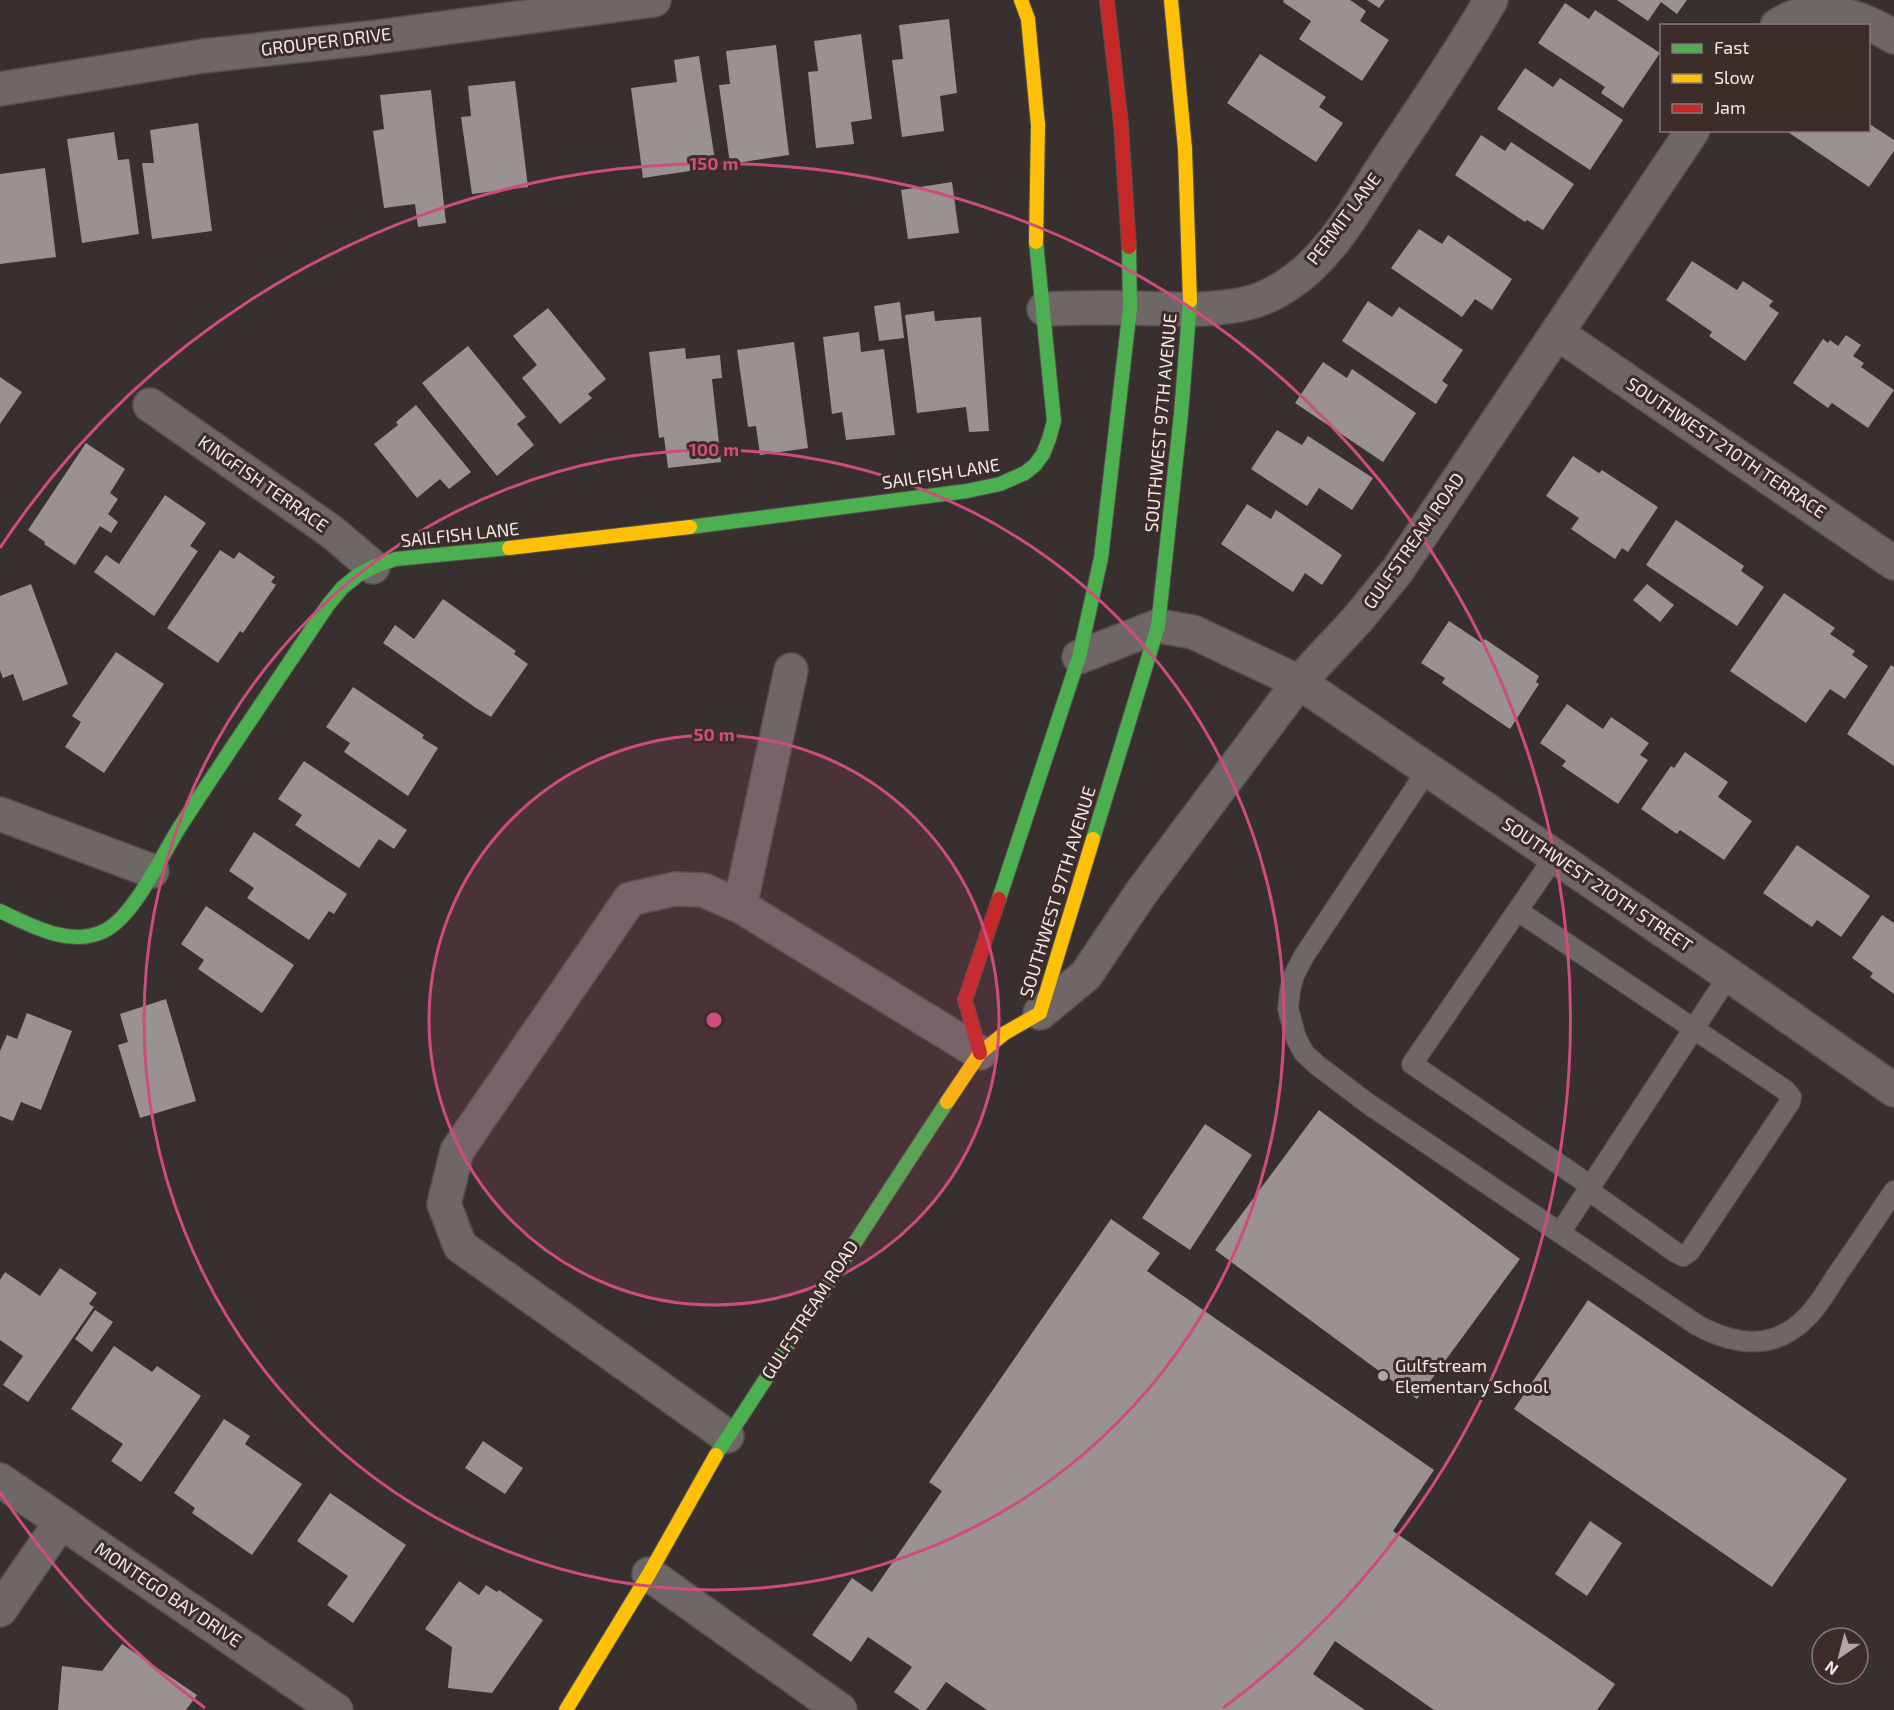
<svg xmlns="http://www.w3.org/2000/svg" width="1894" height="1710" viewBox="0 0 1894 1710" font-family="'Exo 2',sans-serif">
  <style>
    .building { fill: #999290 }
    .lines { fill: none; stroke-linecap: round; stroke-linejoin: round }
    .lane-casing { stroke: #554e4c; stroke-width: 22 }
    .street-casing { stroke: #554e4c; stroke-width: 36 }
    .fast-casing { stroke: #554e4c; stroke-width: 16 }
    .slow-casing { stroke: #554e4c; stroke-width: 16 }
    .jam-casing { stroke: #554e4c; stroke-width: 16 }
    .lane { stroke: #6e6766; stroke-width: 20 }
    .street { stroke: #6e6766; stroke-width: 33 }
    .fast { stroke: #4caf50; stroke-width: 14 }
    .slow { stroke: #ffc107; stroke-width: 14 }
    .jam { stroke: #c62828; stroke-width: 14 }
    .ring { fill: none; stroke: #ce4c7e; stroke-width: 3 }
    .poi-dot { fill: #b1a8a6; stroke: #3c2d2a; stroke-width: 2 }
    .labels { text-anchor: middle; stroke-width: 6; stroke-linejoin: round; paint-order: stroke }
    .street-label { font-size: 18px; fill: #f2e8e6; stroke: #3c2d2a }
    .poi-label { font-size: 18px; fill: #f2e8e6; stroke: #3c2d2a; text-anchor: start }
    .centre { fill: #ce4c7e; stroke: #3c2d2a; stroke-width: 3 }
    .ring-label { font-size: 18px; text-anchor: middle; font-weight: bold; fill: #ce4c7e; stroke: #3c2d2a; stroke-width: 6; stroke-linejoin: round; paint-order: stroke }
  </style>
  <rect width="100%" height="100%" fill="#38302e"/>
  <!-- building -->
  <g class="building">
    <path d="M1284,0H1350L1366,11L1360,21L1389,40L1362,81L1299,39L1311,21L1283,2Z"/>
    <path d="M1367,0H1385L1379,8Z"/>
    <path d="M1617,0H1687L1677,14L1661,2L1648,21Z"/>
    <path d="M1565,3L1589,19L1595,10L1660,53L1623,108L1601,93L1605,87L1538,43Z"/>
    <path d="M949,19L957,93L940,96L944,131L902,137L892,60L903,59L899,25Z"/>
    <path d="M861,34L872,119L851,122L854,144L816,148L808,72L818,71L814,41Z"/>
    <path d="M776,45L789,155L730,164L719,85L730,84L726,51Z"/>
    <path d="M1260,54L1326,97L1319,107L1343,123L1316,162L1227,103Z"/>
    <path d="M699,56L716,167L643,178L631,88L677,82L674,60Z"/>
    <path d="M1525,68L1553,87L1560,78L1623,120L1590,170L1497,109Z"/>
    <path d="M515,81L528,187L472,194L461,117L471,116L468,86Z"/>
    <path d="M431,90L446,223L418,227L415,204L384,208L373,131L384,129L380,95Z"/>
    <path d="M198,123L212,231L152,239L142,163H154L150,130Z"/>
    <path d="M1868,123L1894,140V151L1869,187L1785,130H1868Z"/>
    <path d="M114,132L118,160L129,159L139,234L82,243L67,139Z"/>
    <path d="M1481,135L1505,151L1511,142L1574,184L1543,230L1527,220L1525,222L1455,175Z"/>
    <path d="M45,168L56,257L0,264V174Z"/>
    <path d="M952,182L959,233L908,239L901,190Z"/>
    <path d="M1419,229L1442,244L1448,235L1512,279L1492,310L1475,299L1462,317L1391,268Z"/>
    <path d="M1692,261L1737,290L1743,281L1773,301L1769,306L1779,313L1745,361L1709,336L1712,332L1666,300Z"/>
    <path d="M1368,301L1392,317L1399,307L1463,350L1442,381L1448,385L1436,404L1342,341Z"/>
    <path d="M900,302L904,338L879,341L874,306Z"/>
    <path d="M548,308L606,379L588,394L592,398L560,424L522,378L537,365L513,336Z"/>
    <path d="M934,311L935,321L981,317L989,431L969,432L966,407L917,413L905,315Z"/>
    <path d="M859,332L861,352L884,349L895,435L846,440L842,412L832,414L823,337Z"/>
    <path d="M1846,335L1861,345L1853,356L1864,363L1861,367L1894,390L1868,428L1832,403L1828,408L1793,383L1823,339L1828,343L1830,340L1838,346Z"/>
    <path d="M794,342L808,448L760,455L756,426L748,427L737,350Z"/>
    <path d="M468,346L526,417L517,424L534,445L497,476L422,383Z"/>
    <path d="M685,348L686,359L720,355L722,378L712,379L721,462L668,468L664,437L659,438L649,352Z"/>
    <path d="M1323,362L1347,378L1352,369L1416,413L1383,462L1295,403Z"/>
    <path d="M0,377L22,392L0,424Z"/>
    <path d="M416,405L471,472L449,489L440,479L417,498L374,444L398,425L396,422Z"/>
    <path d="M1277,430L1302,445L1308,436L1373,478L1352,510L1319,488L1307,506L1251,469Z"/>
    <path d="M86,443L125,469L110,493L118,499L108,514L118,522L111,533L100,526L75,565L44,544L45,542L28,530Z"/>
    <path d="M1573,456L1599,473L1602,470L1658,507L1628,552L1622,548L1615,559L1571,529L1579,518L1546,496Z"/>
    <path d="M165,495L206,523L190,546L198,551L154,616L94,572L106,555L119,564Z"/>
    <path d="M1247,504L1271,519L1276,510L1342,555L1322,585L1305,573L1293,592L1221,544Z"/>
    <path d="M1676,520L1744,566L1741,571L1764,587L1737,626L1646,565Z"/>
    <path d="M220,550L234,559L239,552L275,577L271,582L276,585L243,633L240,631L218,663L167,628Z"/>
    <path d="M31,584L68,684L23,701L13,674L3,678L0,670V596Z"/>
    <path d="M1647,584L1674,605L1660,622L1633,600Z"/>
    <path d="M1784,593L1835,628L1830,634L1855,651L1852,655L1868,666L1845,699L1830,689L1806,723L1730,671Z"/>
    <path d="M443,599L516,651L514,654L528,664L491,717L476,708L383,643L395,625L414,639Z"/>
    <path d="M1449,621L1482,643L1485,639L1539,676L1536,682L1539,684L1510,729L1442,683L1445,678L1421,663Z"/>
    <path d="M116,652L164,684L104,773L65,747L81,722L72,716Z"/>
    <path d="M1891,665L1894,667V766L1847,734Z"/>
    <path d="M353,687L424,735L422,738L438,748L408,796L344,752L350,743L326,727Z"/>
    <path d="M1567,704L1603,729L1611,717L1649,743L1640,755L1648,760L1618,804L1562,766L1566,761L1540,743Z"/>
    <path d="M1685,752L1728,782L1718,797L1752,821L1724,860L1680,830L1677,834L1641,809L1671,766L1674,768Z"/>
    <path d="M304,761L407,830L394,849L379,839L359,868L295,825L302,815L278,799Z"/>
    <path d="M254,832L347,894L334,914L329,911L309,940L247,898L254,888L229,871Z"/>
    <path d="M1797,845L1870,896L1841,937L1817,920L1812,927L1763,893Z"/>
    <path d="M206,906L294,965L262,1013L198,969L204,960L181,944Z"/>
    <path d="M1882,915L1894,923V994L1870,977L1873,973L1852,958Z"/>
    <path d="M166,999L196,1101L140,1118L118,1045L128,1042L120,1014Z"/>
    <path d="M27,1013L72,1031L41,1110L21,1102L13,1121L0,1116V1051L7,1035L17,1039Z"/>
    <path d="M1319,1110L1520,1259L1417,1399L1215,1250Z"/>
    <path d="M1205,1124L1252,1155L1190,1250L1142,1218Z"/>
    <path d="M1111,1219L1160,1253L1147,1271L1434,1470L1393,1531L1615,1684L1597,1710H1434L1335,1641L1313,1674L1365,1710H987L946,1682L926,1710H920L894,1692L912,1667L868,1637L851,1662L812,1635L852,1578L872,1592L942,1491L929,1482Z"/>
    <path d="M60,1268L97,1293L89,1304L94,1307L28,1402L3,1385L23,1356L0,1340V1280L5,1272L40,1296Z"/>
    <path d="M1588,1300L1847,1479L1772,1587L1514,1409Z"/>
    <path d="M95,1310L113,1322L92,1352L75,1339Z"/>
    <path d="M114,1346L152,1372L157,1366L201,1396L141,1482L111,1461L123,1444L71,1409Z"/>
    <path d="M224,1419L250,1436L245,1444L302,1484L252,1555L192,1513L195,1508L174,1493Z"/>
    <path d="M483,1441L523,1468L505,1494L465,1468Z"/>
    <path d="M330,1493L406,1545L353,1623L327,1605L348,1576L297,1541Z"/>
    <path d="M1590,1521L1622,1543L1587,1596L1555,1574Z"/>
    <path d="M459,1581L479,1595L486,1585L497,1592L499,1590L543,1620L492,1693L448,1688L452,1647L425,1629Z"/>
    <path d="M122,1644L197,1695L186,1710H58L62,1666L102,1671Z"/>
  </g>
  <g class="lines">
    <!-- lane casing -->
    <g class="lane-casing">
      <g id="lane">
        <path d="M1428,769L1304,956L1294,975L1290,990L1288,1009L1296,1038L1304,1053L1317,1065L1370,1105L1697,1325C1736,1346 1774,1351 1807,1317C1820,1304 1829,1287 1839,1272C1858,1245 1876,1218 1894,1191"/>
        <path d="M1555,856L1412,1064L1591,1186"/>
        <path d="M1518,911L1785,1090L1791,1097L1790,1102L1690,1251L1683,1256L1675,1252L1588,1190"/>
        <path d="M1560,1233L1729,975"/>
      </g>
    </g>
    <!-- street casing -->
    <g class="street-casing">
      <g id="street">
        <path d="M1777,26C1814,0 1859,15 1894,37"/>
        <path d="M0,89L203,56L369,38L654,0"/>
        <path d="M1044,309C1073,308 1102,307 1130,308C1168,309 1206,312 1244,304C1268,299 1292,284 1310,267C1341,238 1362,199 1385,164C1421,110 1458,57 1491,0"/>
        <path d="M1557,333L1894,563"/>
        <path d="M150,405L332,532L373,567"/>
        <path d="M1079,657L1158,626L1193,632L1299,682L1729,975L1894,1090"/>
        <path d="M0,814L152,871"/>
        <path d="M740,906L980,1053"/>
        <path d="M1040,1013L1086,975L1141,893L1299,682L1357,620L1397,571L1693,130"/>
        <path d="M727,1436L460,1246L444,1204L457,1151L630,899L675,889L703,890L740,906L791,670"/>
        <path d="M0,1480L336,1710"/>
        <path d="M649,1574L840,1710"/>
        <path d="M0,1610L61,1522"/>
      </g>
    </g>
    <!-- fast casing -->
    <g class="fast-casing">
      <g id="fast">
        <path d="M690,527L967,491L1000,484L1025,473L1035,465L1043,454L1049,439L1054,421L1036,242"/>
        <path d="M1093,839L1158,626L1181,414L1190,301"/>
        <path d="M999,899L1079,657L1101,558L1130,308L1129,247"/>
        <path d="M0,911C30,925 70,948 104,931C135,916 162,854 181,825C229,751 279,678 328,605L342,588L358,575L373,567L396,559L509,548"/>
        <path d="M716,1455L947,1102"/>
      </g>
    </g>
    <!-- slow casing -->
    <g class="slow-casing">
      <g id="slow">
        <path d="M1021,0L1028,19L1038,125L1036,242"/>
        <path d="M1171,0L1185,149L1190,301"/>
        <path d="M509,548L690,527"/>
        <path d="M947,1102L980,1053L1005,1033L1040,1013L1093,839"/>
        <path d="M566,1710L649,1574L716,1455"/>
      </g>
    </g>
    <!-- jam casing -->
    <g class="jam-casing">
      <g id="jam">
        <path d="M1107,0L1121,124L1129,247"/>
        <path d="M980,1053L965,1000L999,899"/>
      </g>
    </g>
    <!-- lane -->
    <use href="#lane" class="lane"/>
    <!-- street -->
    <use href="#street" class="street"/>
    <!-- fast -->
    <use href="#fast" class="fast"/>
    <!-- slow -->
    <use href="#slow" class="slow"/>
    <!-- jam -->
    <use href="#jam" class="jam"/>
  </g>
  <!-- distance rings -->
  <circle cx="714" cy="1020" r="285" fill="#ce4c7e" fill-opacity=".12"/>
  <g class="ring">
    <circle cx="714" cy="1020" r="285"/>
    <circle cx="714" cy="1020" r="570"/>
    <path d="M205 1708A856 856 0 0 1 0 1492M0 548A856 856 0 1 1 1223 1708"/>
  </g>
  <!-- markers -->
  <circle class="poi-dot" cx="1383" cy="1376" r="6"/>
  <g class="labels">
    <!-- street labels -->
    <g class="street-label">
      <text transform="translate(326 42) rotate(-7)" y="6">GROUPER DRIVE</text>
      <text transform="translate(1344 219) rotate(-53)" y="6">PERMIT LANE</text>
      <text transform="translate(1161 423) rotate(-85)" y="6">SOUTHWEST 97TH AVENUE</text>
      <text transform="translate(1726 448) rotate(34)" y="6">SOUTHWEST 210TH TERRACE</text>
      <text transform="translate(941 474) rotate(-9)" y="6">SAILFISH LANE</text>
      <text transform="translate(263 484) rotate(35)" y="6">KINGFISH TERRACE</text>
      <text transform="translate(460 535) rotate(-6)" y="6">SAILFISH LANE</text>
      <text transform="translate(1414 541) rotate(-55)" y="6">GULFSTREAM ROAD</text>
      <text transform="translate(1597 885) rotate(34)" y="6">SOUTHWEST 210TH STREET</text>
      <text transform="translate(1058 892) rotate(-73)" y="6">SOUTHWEST 97TH AVENUE</text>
      <text transform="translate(810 1310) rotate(-57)" y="6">GULFSTREAM ROAD</text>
      <text transform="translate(168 1595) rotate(34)" y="6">MONTEGO BAY DRIVE</text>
    </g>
    <!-- poi labels -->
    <g class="poi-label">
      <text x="1395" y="1372">Gulfstream<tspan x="1395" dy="21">Elementary School</tspan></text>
    </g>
  </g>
  <circle cx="714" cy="1020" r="9" class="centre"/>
  <g class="ring-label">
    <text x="714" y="170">150 m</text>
    <text x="714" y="456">100 m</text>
    <text x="714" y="741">50 m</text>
  </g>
  <!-- legend -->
  <rect x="1660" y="24" width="210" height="108" fill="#3c2d2a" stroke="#857875" stroke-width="1.5"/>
  <rect x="1672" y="44" width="30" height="9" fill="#4caf50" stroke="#857875" stroke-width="1.5"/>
  <text x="1714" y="54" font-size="18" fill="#f2e8e6">Fast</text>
  <rect x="1672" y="74" width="30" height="9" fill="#ffc107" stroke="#857875" stroke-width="1.5"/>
  <text x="1714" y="84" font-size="18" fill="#f2e8e6">Slow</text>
  <rect x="1672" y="104" width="30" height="9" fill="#c62828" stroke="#857875" stroke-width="1.5"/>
  <text x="1714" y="114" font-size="18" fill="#f2e8e6">Jam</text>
  <!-- north arrow -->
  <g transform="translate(1840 1656) rotate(215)"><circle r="28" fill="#3c2d2a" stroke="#857875" stroke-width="1.5"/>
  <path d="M0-4.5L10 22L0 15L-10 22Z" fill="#b1a8a6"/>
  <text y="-9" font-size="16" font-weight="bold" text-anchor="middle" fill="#f2e8e6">N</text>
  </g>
</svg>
